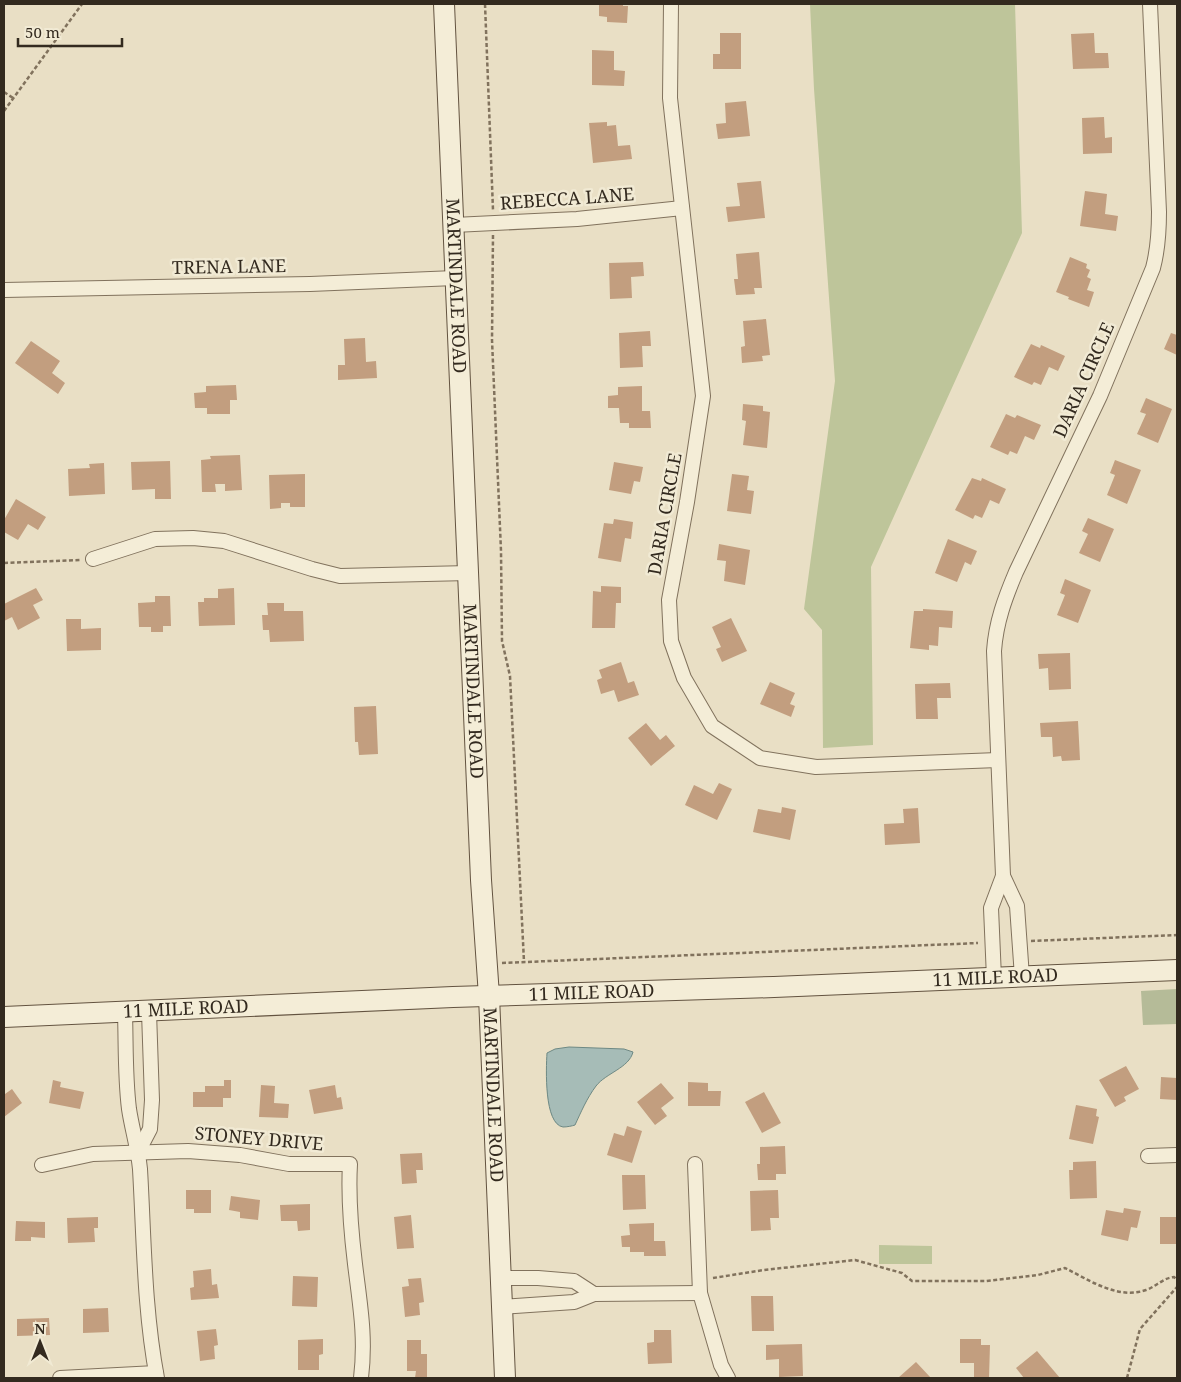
<svg xmlns="http://www.w3.org/2000/svg" width="1181" height="1382" viewBox="0 0 1181 1382" font-family="'Noto Serif',serif">
  <style>
    .green { fill: #bec59a }
    .cemetery { fill: #b5bb98 }
    .water { fill: #a6bcb7; stroke: #6e8984 }
    .building { fill: #c29e7f }
    .lines { fill: none; stroke-linecap: round; stroke-linejoin: round }
    .street-casing { stroke: #81725d; stroke-width: 16 }
    .secondary-casing { stroke: #635340; stroke-width: 22 }
    .path { stroke: #81725d; stroke-width: 2.5; stroke-dasharray: 4 2.5; stroke-linecap: butt }
    .street { stroke: #f4edd7; stroke-width: 14 }
    .secondary { stroke: #f4edd7; stroke-width: 20 }
    .labels { text-anchor: middle; stroke-width: 5; stroke-linejoin: round; paint-order: stroke }
    .street-label { font-size: 18px; fill: #332a1f; stroke: #f1ead4 }
  </style>
  <rect width="100%" height="100%" fill="#e9dfc5"/>
  <!-- green -->
  <g class="green">
    <path d="M810,4H1015L1022,233L871,567L873,745L823,748L822,630L804,609L835,381L814,89Z"/>
    <path d="M879,1245L932,1246V1264H879Z"/>
  </g>
  <!-- cemetery -->
  <path class="cemetery" d="M1177,989V1024L1143,1025L1141,991Z"/>
  <!-- water -->
  <path class="water" d="M569,1047L624,1049L633,1052C629,1068 606,1073 596,1086C587,1098 581,1112 575,1125C572,1126 567,1127 563,1127C544,1124 546,1069 547,1053L555,1049Z"/>
  <!-- building -->
  <g class="building">
    <path d="M599,4H623V6H628L627,23L607,22V17L599,16Z"/>
    <path d="M720,33H741V69H713V54H720Z"/>
    <path d="M1094,33L1095,53H1108L1109,68L1073,69L1071,34Z"/>
    <path d="M592,50L614,51V70L625,71L624,86L592,85Z"/>
    <path d="M746,101L750,136L718,139L716,124L726,123L725,103Z"/>
    <path d="M1104,117L1105,138L1112,137V153L1083,154L1082,118Z"/>
    <path d="M607,122V126L616,125L618,146L630,145L632,159L593,163L589,123Z"/>
    <path d="M761,181L765,218L728,222L726,207L740,206L737,183Z"/>
    <path d="M1085,191L1107,194L1105,214L1118,216L1116,231L1080,226Z"/>
    <path d="M759,252L762,288H754L755,294L736,295L734,279H738L736,254Z"/>
    <path d="M1070,257L1087,264L1086,268L1090,270L1087,277L1091,279L1087,290L1094,292L1089,307L1068,299L1069,297L1056,292Z"/>
    <path d="M643,262L644,276L631,277L632,298L610,299L609,263Z"/>
    <path d="M766,319L770,355L762,356L763,361L742,363L741,347L745,346L743,321Z"/>
    <path d="M650,331L651,346H642L643,367L620,368L619,333Z"/>
    <path d="M1171,333L1177,335V355L1164,349Z"/>
    <path d="M365,338L366,362L376,361L377,378L338,380V365H345L344,339Z"/>
    <path d="M31,341L60,361L52,373L65,383L58,394L15,363Z"/>
    <path d="M1031,344L1040,348L1041,345L1065,356L1058,371L1049,367L1041,385L1034,382L1032,385L1014,377Z"/>
    <path d="M236,385L237,400H230V414H207V408H195L194,393L206,392V386Z"/>
    <path d="M642,386V411H650L651,428H629V423H620L619,408H608V396L618,395V387Z"/>
    <path d="M1146,398L1172,409L1158,443L1137,434L1146,414L1140,412Z"/>
    <path d="M743,404L763,406V411L770,412L767,448L743,445L746,421L742,420Z"/>
    <path d="M1006,414L1015,418L1017,415L1041,425L1034,440L1025,436L1017,454L1010,451L1008,455L990,447Z"/>
    <path d="M240,455L242,490L225,491V484H215L216,492H202L201,460L211,459L210,456Z"/>
    <path d="M1115,460L1141,470L1127,504L1107,495L1115,475L1110,473Z"/>
    <path d="M170,461L171,499H155V489L132,490L131,462Z"/>
    <path d="M614,462L643,467L640,482L634,481L631,494L609,490Z"/>
    <path d="M104,463L105,494L69,496L68,469L90,468L89,464Z"/>
    <path d="M305,474V507H290V503H281V508L270,509L269,475Z"/>
    <path d="M732,474L749,476L747,490L754,491L751,514L727,511Z"/>
    <path d="M972,478L981,481L982,478L1006,489L999,504L990,500L982,518L975,515L973,519L955,510Z"/>
    <path d="M16,499L46,517L38,530L28,524L18,540L4,532V520Z"/>
    <path d="M1088,518L1114,529L1100,562L1079,553L1088,534L1082,531Z"/>
    <path d="M614,519L633,522L631,539L625,538L621,562L598,558L604,523L613,524Z"/>
    <path d="M948,539L977,551L971,565L965,562L957,582L935,573Z"/>
    <path d="M719,544L750,550L745,585L724,581L726,561L717,560Z"/>
    <path d="M1065,579L1091,590L1078,623L1057,615L1065,595L1060,593Z"/>
    <path d="M601,586L621,587V603H616L615,628H592L593,591L601,592Z"/>
    <path d="M36,588L43,600L33,605L40,618L18,630L12,617L4,621V604Z"/>
    <path d="M234,588L235,625L199,626L198,602H204V598H218V589Z"/>
    <path d="M155,596H170L171,626H163V632H151V627H139L138,603L155,602Z"/>
    <path d="M267,603H284V611H303L304,641L270,642L269,630H263L262,615H268Z"/>
    <path d="M923,609L953,611L952,628L939,627L938,646L929,645V650L910,648L914,611H923Z"/>
    <path d="M731,618L747,651L722,662L716,649L721,647L712,627Z"/>
    <path d="M66,619H81V629L101,628V650L67,651Z"/>
    <path d="M1070,653L1071,689L1049,690L1048,668L1039,669L1038,654Z"/>
    <path d="M621,662L628,683L634,681L639,695L618,702L614,690L601,694L597,680L602,678L599,670Z"/>
    <path d="M770,682L795,693L790,704L795,706L791,717L760,704Z"/>
    <path d="M950,683L951,698H937L938,719H916L915,684Z"/>
    <path d="M376,706L378,754L359,755L358,742H355L354,707Z"/>
    <path d="M1078,721L1080,760L1062,761L1061,756L1053,757L1052,737H1041L1040,723Z"/>
    <path d="M646,723L660,740L666,735L675,746L651,766L628,738Z"/>
    <path d="M719,783L732,789L717,820L685,805L694,785L713,794Z"/>
    <path d="M782,807L796,810L790,840L753,832L758,809L781,813Z"/>
    <path d="M918,808L920,843L885,845L884,824L904,823L903,809Z"/>
    <path d="M1126,1066L1139,1089L1124,1097L1126,1101L1115,1107L1099,1080Z"/>
    <path d="M1161,1077L1177,1078V1100L1160,1099Z"/>
    <path d="M53,1080L61,1082L60,1087L84,1092L80,1109L49,1103Z"/>
    <path d="M224,1080H231V1098H223V1107H193V1092H205V1086H224Z"/>
    <path d="M688,1082L708,1083V1091H721L720,1106H688Z"/>
    <path d="M661,1083L674,1098L661,1108L667,1116L655,1125L637,1102Z"/>
    <path d="M261,1085L275,1086L274,1103L289,1104L288,1118L259,1117Z"/>
    <path d="M335,1085L337,1098L341,1097L343,1109L314,1114L309,1090Z"/>
    <path d="M12,1089L22,1103L4,1117V1092L5,1094Z"/>
    <path d="M764,1092L781,1123L762,1133L745,1102Z"/>
    <path d="M1076,1105L1097,1109L1096,1116L1099,1117L1093,1144L1069,1139Z"/>
    <path d="M627,1126L642,1131L632,1163L607,1155L614,1133L624,1136Z"/>
    <path d="M785,1146L786,1174H776V1180H758L757,1164H760V1147Z"/>
    <path d="M422,1153L423,1170H416L417,1183L402,1184L400,1154Z"/>
    <path d="M1096,1161L1097,1198L1070,1199L1069,1170H1073V1162Z"/>
    <path d="M622,1175H645L646,1209L623,1210Z"/>
    <path d="M186,1190H211V1213H194V1209H186Z"/>
    <path d="M778,1190L779,1218H770L771,1230L751,1231L750,1191Z"/>
    <path d="M231,1196L260,1200L258,1220L240,1218V1212L229,1210Z"/>
    <path d="M310,1204V1230L298,1231L297,1221H281L280,1205Z"/>
    <path d="M1124,1208L1141,1211L1137,1228L1131,1227L1128,1241L1101,1235L1106,1210L1123,1213Z"/>
    <path d="M411,1215L414,1248L397,1249L394,1217Z"/>
    <path d="M98,1217V1228H94L95,1242L68,1243L67,1218Z"/>
    <rect x="1160" y="1217" width="17" height="27"/>
    <path d="M16,1221L45,1222V1238L31,1237V1241H15Z"/>
    <path d="M654,1223V1241H665L666,1256H644V1252H630V1247H622L621,1236L630,1235L629,1224Z"/>
    <path d="M211,1269L212,1285L217,1284L219,1298L191,1300L190,1288L194,1287L193,1271Z"/>
    <path d="M293,1276L318,1277L317,1307L292,1306Z"/>
    <path d="M421,1278L424,1302L419,1303L420,1315L405,1317L402,1287L409,1286L408,1279Z"/>
    <path d="M751,1296H773L774,1331H752Z"/>
    <path d="M108,1308L109,1332L83,1333V1309Z"/>
    <path d="M49,1318L50,1335L17,1336V1319Z"/>
    <path d="M216,1329L218,1345L214,1346L215,1359L200,1361L197,1331Z"/>
    <path d="M654,1330H671L672,1363L648,1364L647,1343L654,1342Z"/>
    <path d="M323,1339V1354L319,1355V1370H298V1340Z"/>
    <path d="M960,1339H981V1345H990L989,1378H974V1363H960Z"/>
    <path d="M407,1340H421V1354H427V1378H415L416,1371H407Z"/>
    <path d="M802,1344L803,1376L779,1377V1359L766,1360V1345Z"/>
    <path d="M1037,1351L1060,1378H1024L1016,1368Z"/>
    <path d="M916,1362L931,1378H898Z"/>
  </g>
  <g class="lines">
    <!-- street casing -->
    <g class="street-casing">
      <g id="street">
        <path d="M671,4L670,98L703,396L687,502L669,600L671,641L684,678L712,726L760,758L816,767L998,760"/>
        <path d="M454,225L577,219L682,208"/>
        <path d="M4,290L310,284L455,278"/>
        <path d="M93,559L155,539L193,538L224,541L312,569L340,576L469,573"/>
        <path d="M1022,977L1017,906L1003,876L994,651C996,622 1005,598 1016,572L1100,396L1153,268C1158,249 1159,231 1159,212L1150,4"/>
        <path d="M994,978L991,908L1003,876"/>
        <path d="M125,1013C126,1045 125,1077 129,1109C132,1129 138,1148 140,1169C144,1238 144,1309 157,1378"/>
        <path d="M138,1152L150,1129L152,1100L149,1012"/>
        <path d="M1148,1156L1177,1155"/>
        <path d="M695,1164L700,1293L721,1365L728,1378"/>
        <path d="M42,1165L93,1154L188,1151L240,1155L289,1164H350C348,1198 351,1231 355,1264C360,1305 366,1337 361,1378"/>
        <path d="M501,1278H538L574,1281L594,1294"/>
        <path d="M502,1307L574,1302L594,1294L700,1293"/>
        <path d="M60,1378L156,1373"/>
      </g>
    </g>
    <!-- secondary casing -->
    <g class="secondary-casing">
      <g id="secondary">
        <path id="s1" d="M444,4L481,880L489,996L505,1378"/>
        <path id="s2" d="M4,1017L453,997L774,987L1177,970"/>
      </g>
    </g>
    <!-- path -->
    <g class="path">
      <path d="M485,4L493,210"/>
      <path d="M4,92L13,98"/>
      <path d="M4,111L82,4"/>
      <path d="M493,235L492,340L501,551L502,641L510,676L524,962"/>
      <path d="M4,563L81,560"/>
      <path d="M1031,941L1177,935"/>
      <path d="M502,963L978,943"/>
      <path d="M713,1278L764,1270L855,1260L902,1273L912,1281H986L1038,1275L1065,1268C1089,1280 1118,1300 1146,1290C1157,1286 1163,1278 1174,1277L1177,1280"/>
      <path d="M1127,1378L1140,1329L1177,1287"/>
    </g>
    <!-- street -->
    <use href="#street" class="street"/>
    <!-- secondary -->
    <use href="#secondary" class="secondary"/>
  </g>
  <g class="labels">
    <!-- street labels -->
    <g class="street-label">
      <text transform="translate(567 199) rotate(-4)" y="6">REBECCA LANE</text>
      <text transform="translate(229 267) rotate(-1)" y="6">TRENA LANE</text>
      <text dy="6" stroke="none"><textPath href="#s1" startOffset="282">MARTINDALE ROAD</textPath></text>
      <text transform="translate(1084 380) rotate(-66)" y="6">DARIA CIRCLE</text>
      <text transform="translate(665 514) rotate(-80)" y="6">DARIA CIRCLE</text>
      <text dy="6" stroke="none"><textPath href="#s1" startOffset="688">MARTINDALE ROAD</textPath></text>
      <text dy="6" stroke="none"><textPath href="#s2" startOffset="992">11 MILE ROAD</textPath></text>
      <text dy="6" stroke="none"><textPath href="#s2" startOffset="588">11 MILE ROAD</textPath></text>
      <text dy="6" stroke="none"><textPath href="#s2" startOffset="182">11 MILE ROAD</textPath></text>
      <text dy="6" stroke="none"><textPath href="#s1" startOffset="1092">MARTINDALE ROAD</textPath></text>
      <text transform="translate(259 1139) rotate(5)" y="6">STONEY DRIVE</text>
    </g>
  </g>
  <!-- border -->
  <rect width="1181" height="1382" fill="none" stroke="#332a1f" stroke-width="10"/>
  <!-- north arrow -->
  <g transform="translate(40 1342)" stroke="#f1ead4" stroke-width="4" paint-order="stroke">
  <path d="M0-4L9 19L0 12L-9 19Z" fill="#332a1f"/>
  <text y="-8" font-size="14" font-weight="bold" text-anchor="middle" fill="#332a1f">N</text>
  </g>
  <!-- scale -->
  <path d="M18 38v8h104v-8" fill="none" stroke="#332a1f" stroke-width="2.5"/>
  <text x="25" y="38" font-size="15" fill="#332a1f" stroke="#f1ead4" stroke-width="4" paint-order="stroke">50 m</text>
</svg>
